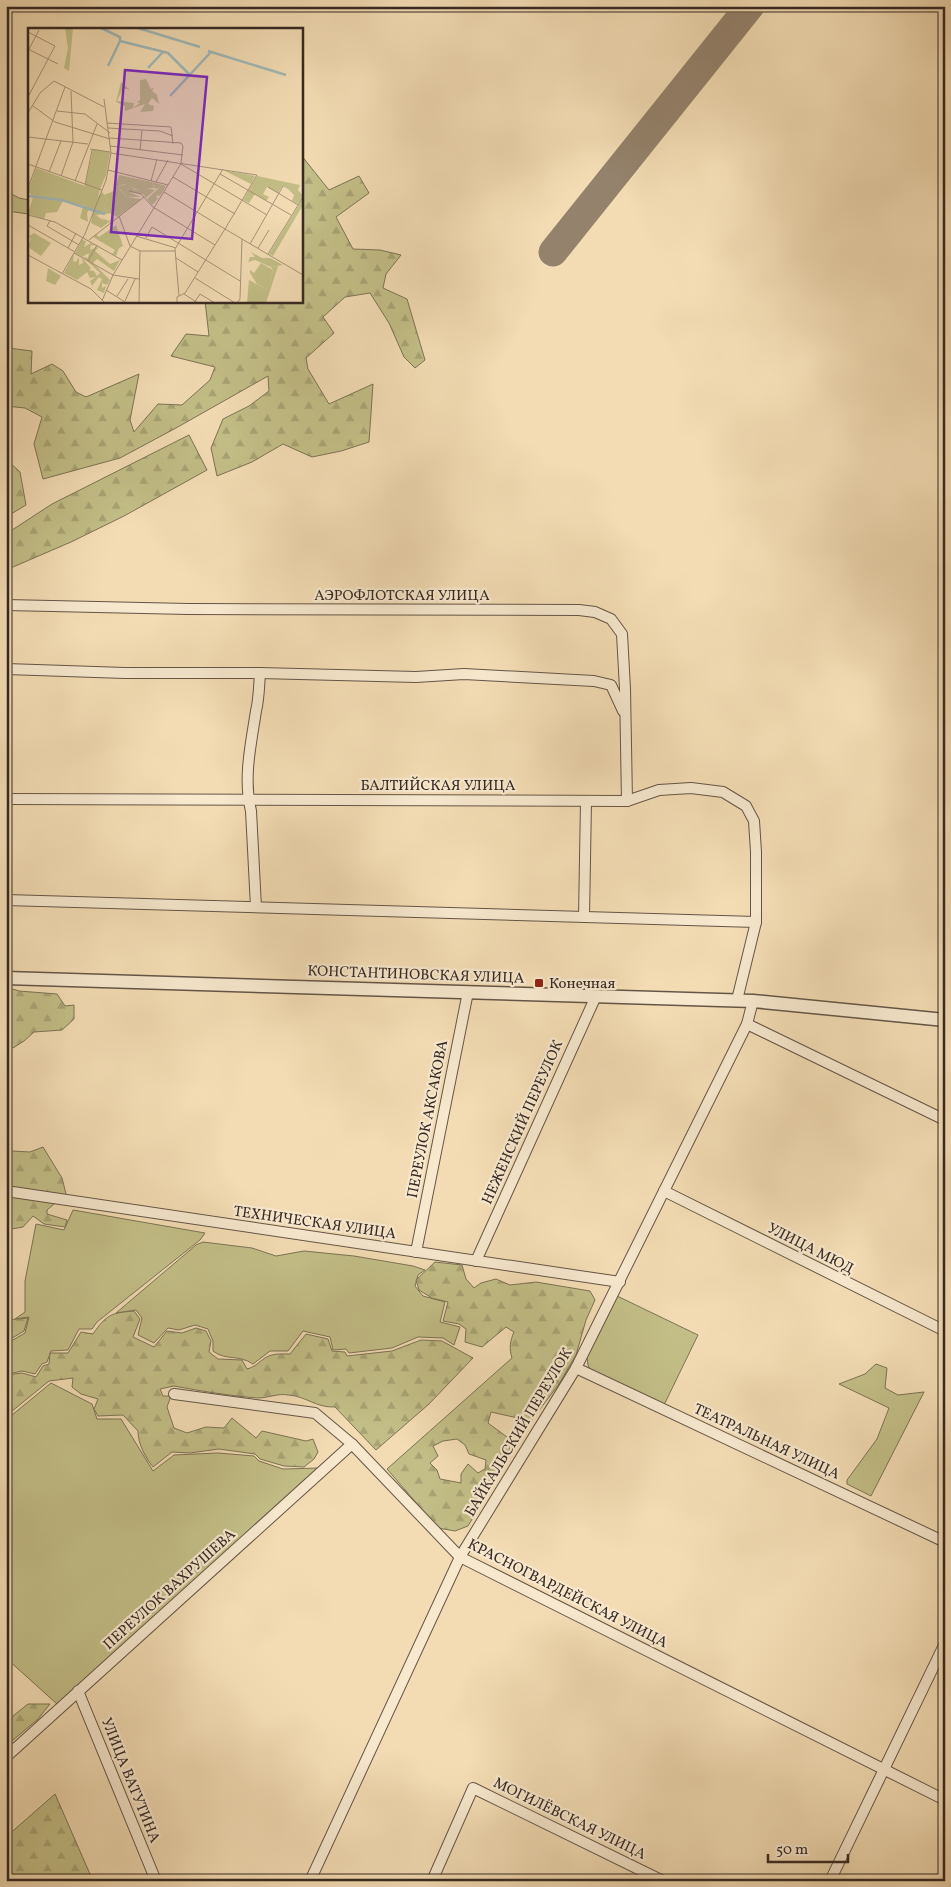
<svg xmlns="http://www.w3.org/2000/svg" width="951" height="1887" viewBox="0 0 951 1887" font-family="Vollkorn,serif">
  <style>
    .grass { fill: #c3be87; stroke: #7c7355 }
    .forest { fill: url(#forest-firs); stroke: #7c7355; fill-rule: evenodd }
    .lines { fill: none; stroke-linecap: round; stroke-linejoin: round }
    .taxiway { stroke: #94826c; stroke-width: 29 }
    .minor-casing { stroke: #655547; stroke-width: 12 }
    .tertiary-casing { stroke: #655547; stroke-width: 15 }
    .minor { stroke: #f7e8ce; stroke-width: 10 }
    .tertiary { stroke: #f7e8ce; stroke-width: 12 }
    .poi-dot { fill: #8f2418; stroke: #f7e8ce; stroke-width: 2 }
    .labels { text-anchor: middle; stroke-width: 4.5; stroke-linejoin: round; paint-order: stroke }
    .street-label { font-size: 15px; fill: #362823; stroke: #f7e8ce }
    .poi-label { font-size: 15px; fill: #362823; stroke: #f7e8ce; text-anchor: start }
    .inset-river { fill: none; stroke: #a0b9b8; stroke-width: 2.5 }
    .inset-road { fill: none; stroke: #a7947a; stroke-width: 1 }
    .view { fill: #7b2cbf; fill-opacity: 0.15; stroke: #7b2cbf; stroke-width: 2.5 }
    .inset-edge { fill: none; stroke: #362823; stroke-width: 2.5 }
  </style>
  <defs>
    <pattern id="forest-firs" width="22" height="20" patternUnits="userSpaceOnUse" patternTransform="scale(1.25)"><rect width="22" height="20" fill="#c3be87"/><path d="M5 1l3.5 6h-7zM16 11l3.5 6h-7z" fill="#a8a374"/></pattern>
  </defs>
  <rect width="100%" height="100%" fill="#f3dcb4"/>
  <filter id="stains"><feTurbulence type="fractalNoise" baseFrequency=".004" numOctaves="4"/><feColorMatrix values="0 0 0 0 .2 0 0 0 0 .09 0 0 0 0 .02 0 0 0 .5 -.17"/></filter>
  <radialGradient id="worn" r=".72"><stop offset=".6" stop-color="#630" stop-opacity="0"/><stop offset="1" stop-color="#630" stop-opacity=".3"/></radialGradient>
  <!-- grass -->
  <g class="grass">
    <path d="M73,1210L205,1233L200,1240L97,1322L92,1329H79L68,1350L51,1351L47,1362L42,1364L35,1374L22,1371L9,1374L11,1357V1341L25,1333L29,1317L15,1319L25,1312V1281L36,1224L64,1230Z"/>
    <path d="M203,1242L252,1248L276,1256L304,1251L354,1256L413,1266L425,1270L418,1275L415,1286L423,1296L445,1302L440,1322L460,1327L454,1345L443,1338L418,1337L392,1348L349,1353L346,1349L333,1350L330,1337L303,1331L288,1351H270L253,1364C238,1354 226,1361 213,1351V1341L208,1329L195,1325L179,1330L168,1328L154,1343L138,1335L142,1318L136,1310L116,1313L196,1245Z"/>
    <path d="M615,1295L698,1335L664,1405L590,1370L588,1365L587,1357Z"/>
    <path d="M876,1364L887,1368L885,1388L898,1395L924,1392L871,1496L847,1484V1480L877,1439L889,1408L839,1384L865,1374Z"/>
    <path d="M51,1383L92,1404L97,1419H121L153,1471L174,1455L218,1453L254,1456L259,1461L283,1469L319,1468L57,1704L6,1658V1420Z"/>
  </g>
  <!-- forest -->
  <g class="forest">
    <path d="M301,155L329,190L359,176L369,193L336,217L353,249L380,250L401,255L386,274L383,288L407,299L425,360L415,368L404,357L389,323L370,293L345,297L323,317L334,333L306,358L308,369L329,404L373,384L369,442L341,451L312,457L283,444L252,462L217,476L211,448L223,419L249,406L269,391L268,376L176,428L120,458L43,479L34,444L42,417L25,408L6,406V350L8,348L32,351L31,374L52,364L63,371L76,392L86,397L139,374L130,420L134,432L158,404L182,405L210,380L215,367L171,356L186,334L209,336L205,301H301Z"/>
    <path d="M6,191L19,198L29,200V214L6,211Z"/>
    <path d="M189,435L207,470L124,516L71,542L6,570V534L52,504Z"/>
    <path d="M6,459L20,472L26,505L6,517Z"/>
    <path d="M6,987L19,991L57,994L65,1006L74,1005V1019L62,1030L34,1032L24,1041L13,1048L6,1041Z"/>
    <path d="M6,1142L12,1151L30,1152L43,1147L62,1178L66,1194L47,1210V1214L67,1220L65,1227L44,1224L33,1216L23,1227L6,1230Z"/>
    <path d="M435,1262L462,1265L466,1279L474,1288L481,1283L496,1279L510,1285L536,1282L590,1291L595,1300L586,1320L576,1355L559,1384L531,1421L491,1412L488,1423L507,1437L510,1451L503,1467L468,1526L455,1531L438,1528L387,1469L512,1358C509,1348 510,1341 514,1332L506,1327L482,1347L465,1342L466,1329L459,1324L443,1321L448,1302L432,1298L419,1290L416,1280ZM457,1439L465,1445L469,1454L486,1460L485,1469L478,1473L468,1464L461,1474V1483L440,1479L437,1470L430,1463L438,1456L433,1446L443,1441Z"/>
    <path d="M134,1311L140,1319L133,1337L154,1347L167,1331L182,1333L196,1328L206,1331L211,1341L209,1352L218,1359L242,1360L247,1369C257,1366 257,1363 265,1358C273,1353 281,1354 290,1354L306,1334L328,1339L332,1351L345,1352L347,1356L392,1351L421,1340L442,1341L473,1358L429,1404L376,1450L335,1407C316,1408 306,1396 288,1395C278,1393 268,1398 258,1398C230,1396 201,1391 174,1386L160,1389L163,1396H171L167,1407L174,1428L187,1433L206,1427L224,1428L232,1418L256,1438L262,1431L306,1441L313,1439L318,1452L314,1459L304,1467L284,1466L260,1459L255,1454L219,1449L190,1453L172,1452L153,1467C145,1457 138,1444 138,1431L123,1415L98,1416L94,1409L98,1399L81,1394L72,1387L73,1378L49,1381L6,1416V1320L28,1318L24,1331L9,1340L10,1356L7,1375L22,1373L36,1377L43,1366L49,1364L50,1353H68L81,1332L93,1334C107,1314 111,1313 134,1311Z"/>
    <path d="M28,1704H50L38,1719L6,1746V1730L10,1726L13,1716Z"/>
    <path d="M55,1794L93,1881H6V1837Z"/>
  </g>
  <g class="lines">
    <!-- taxiway -->
    <path class="taxiway" d="M553,252L750,6"/>
    <!-- minor casing -->
    <g class="minor-casing">
      <g id="minor">
        <path d="M6,605L188,609L579,610L595,612L611,619L622,634L625,689L627,801"/>
        <path d="M6,669L125,673H260L416,677L464,674L594,681L611,685L623,711"/>
        <path d="M6,799L627,801L659,790L691,788L723,792L746,806L754,821L756,852V922L737,1000"/>
        <path d="M6,900L756,922"/>
        <path d="M256,907L251,811C243,778 251,744 256,711C259,699 259,686 260,673"/>
        <path d="M584,917L586,801"/>
        <path d="M747,1024L945,1120"/>
        <path d="M6,1191L620,1282"/>
        <path d="M664,1191L945,1331"/>
        <path d="M416,1252L468,992"/>
        <path d="M476,1261L596,996"/>
        <path d="M576,1368L945,1542"/>
        <path d="M174,1394L315,1413L352,1444L460,1557L945,1800"/>
        <path d="M78,1691L156,1881"/>
        <path d="M6,1757L352,1444"/>
        <path d="M310,1881L460,1557L576,1368L747,1024L753,1001"/>
        <path d="M432,1881L473,1788L663,1881"/>
        <path d="M830,1881L945,1643"/>
      </g>
    </g>
    <!-- tertiary casing -->
    <g class="tertiary-casing">
      <path id="tertiary" d="M6,978L753,1001L945,1020"/>
    </g>
    <!-- minor -->
    <use href="#minor" class="minor"/>
    <!-- tertiary -->
    <use href="#tertiary" class="tertiary"/>
  </g>
  <!-- markers -->
  <rect class="poi-dot" x="534" y="978" width="10" height="10" rx="2.5"/>
  <g class="labels">
    <!-- street labels -->
    <g class="street-label">
      <text x="402" y="600">АЭРОФЛОТСКАЯ УЛИЦА</text>
      <text x="438" y="790">БАЛТИЙСКАЯ УЛИЦА</text>
      <text transform="translate(416 974) rotate(2)" y="5">КОНСТАНТИНОВСКАЯ УЛИЦА</text>
      <text transform="translate(427 1119) rotate(-79)" y="5">ПЕРЕУЛОК АКСАКОВА</text>
      <text transform="translate(522 1122) rotate(-66)" y="5">НЕЖЕНСКИЙ ПЕРЕУЛОК</text>
      <text transform="translate(315 1222) rotate(8)" y="5">ТЕХНИЧЕСКАЯ УЛИЦА</text>
      <text transform="translate(811 1248) rotate(27)" y="5">УЛИЦА МЮД</text>
      <text transform="translate(518 1432) rotate(-59)" y="5">БАЙКАЛЬСКИЙ ПЕРЕУЛОК</text>
      <text transform="translate(767 1441) rotate(25)" y="5">ТЕАТРАЛЬНАЯ УЛИЦА</text>
      <text transform="translate(169 1589) rotate(-42)" y="5">ПЕРЕУЛОК ВАХРУШЕВА</text>
      <text transform="translate(568 1593) rotate(27)" y="5">КРАСНОГВАРДЕЙСКАЯ УЛИЦА</text>
      <text transform="translate(131 1780) rotate(68)" y="5">УЛИЦА ВАТУТИНА</text>
      <text transform="translate(570 1818) rotate(26)" y="5">МОГИЛЁВСКАЯ УЛИЦА</text>
    </g>
    <!-- poi labels -->
    <g class="poi-label">
      <text x="549" y="988">Конечная</text>
    </g>
  </g>
  <!-- overview -->
  <g transform="translate(28 28)">
    <rect width="275" height="275" fill="#f3dcb4"/>
    <path d="M65,121L82,124L67,180L35,173L29,184L18,185L16,191L0,186L5,169L0,163L8,140L57,158ZM195,142L227,148L223,156ZM91,147L124,154L126,160L108,161L96,156L87,160ZM229,148L272,157L270,162L275,168L270,176L264,173L266,167L260,161L254,158L250,165L239,159L235,166L241,169L238,173L227,166L221,175L215,172ZM91,161L99,169L113,171L89,189L77,182L76,178L80,172L76,167ZM275,170V177L245,228L241,226ZM6,205L23,215L13,228L0,219L3,210L0,209ZM250,238L238,275H219L221,252L240,262L245,242L243,239Z" fill="#c3be87"/>
    <path d="M37,0H45L41,43L36,40L40,20ZM118,51L123,61L126,60L124,63L129,67L131,76L124,70L120,76L126,78L125,83L112,84L117,76L97,83V78L88,74L93,54L102,62L95,60L89,73L106,75L105,80L112,75L109,74L112,72V52ZM69,124H82L78,147L69,168L62,164L75,152L69,142L77,136L71,139L64,134ZM124,154L138,158L132,168L128,167L130,171L124,177L119,171L131,160L127,161ZM87,155V160L98,156L108,162L113,159L127,162L118,170L115,166L101,164L113,169H99L92,161L86,164ZM74,164L80,172L76,178L77,182L85,185L68,187L77,194L73,190L81,193L88,189L73,200L63,195L65,184L61,182L59,185L60,194L52,190L55,179L63,177ZM88,197L95,218L91,220L88,228L84,226L87,222L65,209L68,206L71,209ZM54,212L58,213L56,219L63,215L67,218L63,217L62,222L69,219L70,220L67,223L82,236L92,232L86,243L69,231L65,235L82,252L79,257L74,255V260L78,258L76,265L69,262L74,251L71,249L64,258L62,253L68,249L62,250L59,244L49,252L36,245L46,226L45,233L48,234L51,229V237L55,235L54,230L63,240L61,242L66,243L69,248L72,245L55,229L60,230L61,225L54,229L47,225ZM223,224L234,230H242L255,237L243,239L227,232L220,234L222,229H227ZM20,240L33,248L27,257L18,253Z" fill="#c3be87"/>
    <path d="M233,235L245,242L240,262L229,256L222,245V242L226,245Z" fill="#c3be87"/>
    <path class="inset-river" d="M73,0L92,9V13M110,0L172,19M92,13L140,25L162,47M180,23L258,47M80,38L92,13M120,40L135,24M142,68L183,24M0,168L34,172L77,186"/>
    <path class="inset-road" d="M0,4L27,18L0,69M0,21L30,36M0,23L11,2M5,78L27,94L82,111M29,83L57,86L82,105M0,85L12,65L26,53L76,79M79,95L143,99L145,116M80,100L132,103L145,108M0,109L60,116M82,110L153,115L155,118L153,134M82,118L155,127M62,121L82,124M112,122L114,102M83,125L229,147L197,201L136,164M0,136L74,162M153,136L239,187M80,142L140,157M21,144L33,113M192,146L263,187M33,148L45,114L43,63M145,149L207,186M47,153L69,96M123,153L129,131M128,154L140,132M57,157L64,122M240,159L270,177M0,160L37,59M101,163L113,166L125,179L187,217M0,187L27,194L94,232M91,188L102,218L112,223H147M22,193L19,198L51,217M0,197L47,224M108,208L148,220M118,210L124,199L212,253M61,212L116,169M222,216L255,158M40,220L48,205M230,220L241,202M46,225L85,247L111,251M240,226L275,169M0,227L63,261L77,275M148,230L170,244M60,233L69,217M34,246L57,206L78,152L83,125L76,71M167,250L207,275M78,262L97,274M156,266L170,275M89,268L100,251M151,268L147,221L195,141M74,273L85,247L154,134M97,273L107,251M111,275L112,223M149,275V269L157,265L197,201L275,247M166,275L172,266L187,275M209,275L212,271L214,211"/>
    <path class="view" d="M97,42L179,49L164,211L83,204Z"/>
    <rect width="275" height="275" class="inset-edge"/>
  </g>
  <!-- margin -->
  <rect width="951" height="1887" fill="none" stroke="#f3dcb4" stroke-width="25"/>
  <rect x="8" y="8" width="936" height="1872" fill="none" stroke="#362823" stroke-width="2.5"/>
  <rect x="12" y="12" width="926" height="1862" fill="none" stroke="#362823"/>
  <!-- scale -->
  <path d="M768 1854v8h80v-8" fill="none" stroke="#362823" stroke-width="2.5"/>
  <text x="776" y="1854" font-size="15" fill="#362823" stroke="#f7e8ce" stroke-width="4" paint-order="stroke">50 m</text>
  <rect width="100%" height="100%" filter="url(#stains)"/>
  <rect width="100%" height="100%" fill="url(#worn)"/>
</svg>
